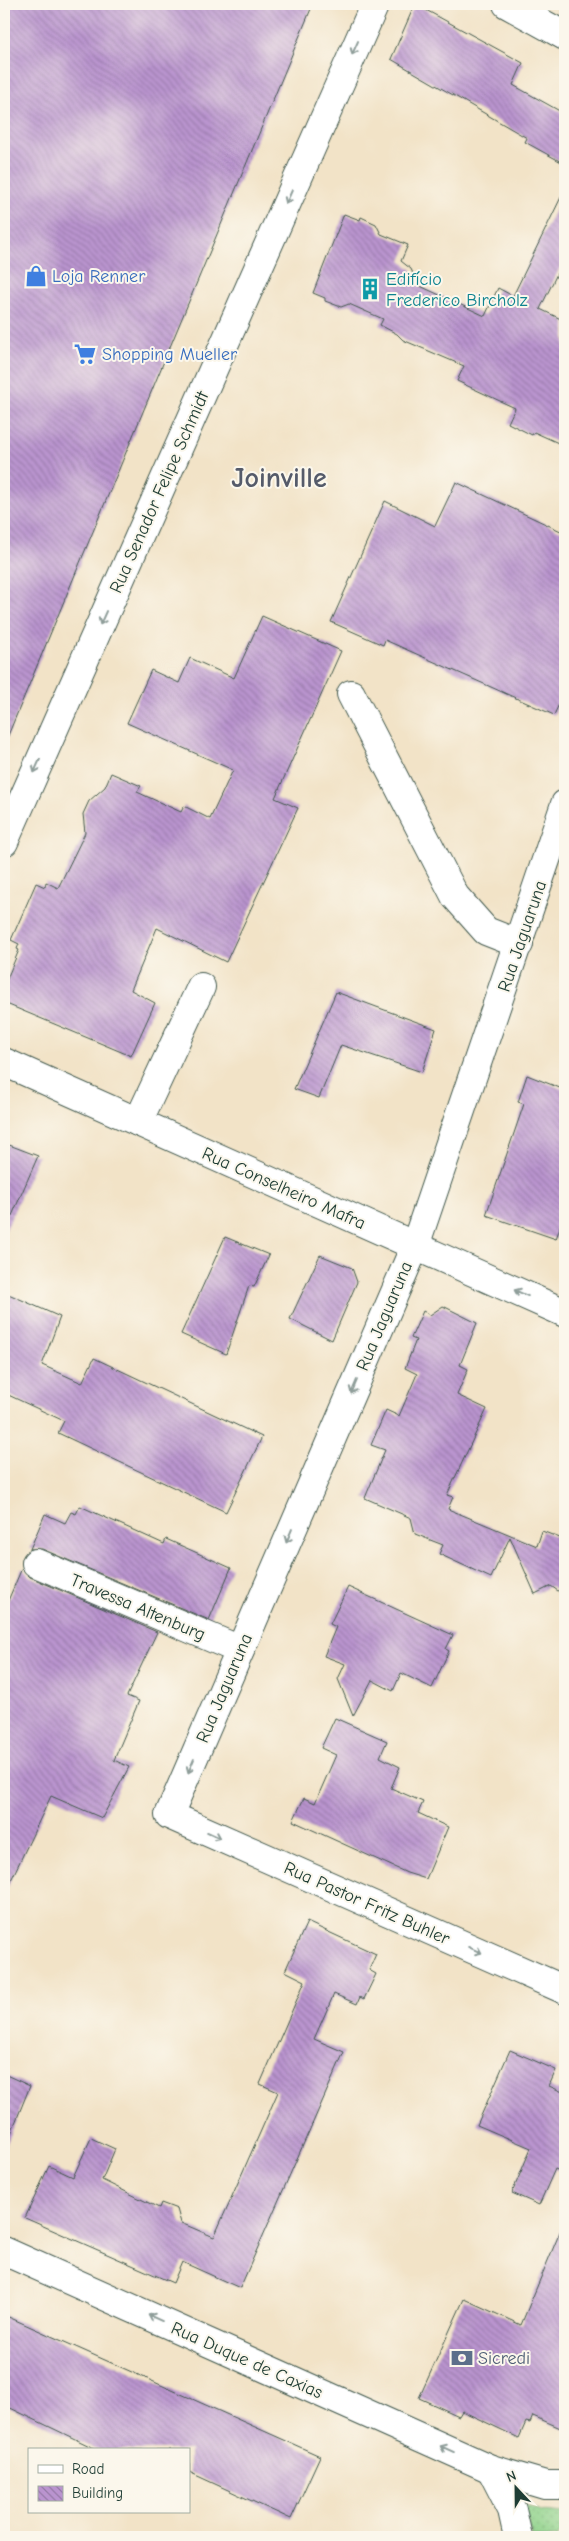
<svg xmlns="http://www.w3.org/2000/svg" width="569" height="2541" viewBox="0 0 569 2541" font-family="'Comic Neue',sans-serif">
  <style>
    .grass { fill: url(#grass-dots); stroke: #588860 }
    .building { fill: url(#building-back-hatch) }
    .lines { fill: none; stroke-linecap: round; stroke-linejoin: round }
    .minor-casing { stroke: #3f564a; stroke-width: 30 }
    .major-casing { stroke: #3f564a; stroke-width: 30 }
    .minor { stroke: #fff; stroke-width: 28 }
    .major { stroke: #fff; stroke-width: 28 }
    .oneway { stroke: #8f9e9a }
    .labels { text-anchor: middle; stroke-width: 4; stroke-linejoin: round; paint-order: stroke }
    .shop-label { font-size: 18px; fill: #366cbe; stroke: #fbf7ec; text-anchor: start }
    .culture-label { font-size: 18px; fill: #0d838f; stroke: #fbf7ec; text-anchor: start }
    .street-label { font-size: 18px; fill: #1f3d34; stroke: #fbf7ec }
    .service-label { font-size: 18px; fill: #4e5e75; stroke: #fbf7ec; text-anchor: start }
    .town-label { font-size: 28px; font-weight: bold; fill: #555b6a; stroke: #fbf7ec }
  </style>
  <defs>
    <pattern id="grass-dots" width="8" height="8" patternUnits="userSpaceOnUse" patternTransform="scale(1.25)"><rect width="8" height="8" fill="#90d38b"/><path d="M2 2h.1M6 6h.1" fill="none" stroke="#75ac72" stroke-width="1.8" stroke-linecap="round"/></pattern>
    <pattern id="building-back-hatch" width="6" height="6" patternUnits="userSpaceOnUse" patternTransform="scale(1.25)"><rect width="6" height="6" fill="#ba94cf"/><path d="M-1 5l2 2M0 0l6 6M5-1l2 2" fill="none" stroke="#977aa9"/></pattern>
  </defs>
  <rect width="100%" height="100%" fill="#fbf7ec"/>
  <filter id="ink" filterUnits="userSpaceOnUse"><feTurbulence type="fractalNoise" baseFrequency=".02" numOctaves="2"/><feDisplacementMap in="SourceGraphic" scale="10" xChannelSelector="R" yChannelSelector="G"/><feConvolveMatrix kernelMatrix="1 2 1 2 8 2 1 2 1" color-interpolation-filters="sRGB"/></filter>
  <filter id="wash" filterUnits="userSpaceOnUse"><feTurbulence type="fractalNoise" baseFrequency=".0096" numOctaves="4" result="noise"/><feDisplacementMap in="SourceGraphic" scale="20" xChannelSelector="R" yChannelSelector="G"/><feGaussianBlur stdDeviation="1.12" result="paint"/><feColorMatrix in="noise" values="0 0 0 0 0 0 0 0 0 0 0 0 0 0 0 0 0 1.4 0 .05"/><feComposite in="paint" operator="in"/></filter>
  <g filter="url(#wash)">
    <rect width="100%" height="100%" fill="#f2e3c7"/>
    <!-- grass -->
    <path class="grass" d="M516,2501L541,2512L565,2514V2528L556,2537H532L529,2524Z"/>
    <g id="blocks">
      <!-- building -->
      <g class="building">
        <path d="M4,4H313L4,745Z"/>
        <path d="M415,4L523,63L513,85L565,114V164L525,142L527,138L391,59Z"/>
        <path d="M565,189V257L540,309L565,321V446L534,432L532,435L508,423L515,408L457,381L464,366L403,340L397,334L380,325L383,319L349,304L341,307L325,301V298L313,293L344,214L360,220L361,217L376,224L381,234L408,245L401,261L411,269L418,285L485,316L498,288L513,296Z"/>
        <path d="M456,482L565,533V691L554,715L385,640L383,645L331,622L385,501L435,526Z"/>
        <path d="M262,616L341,651L275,798L298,808L226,962L157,928L131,990L155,1003L131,1056L4,1003V986L19,950L17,949L19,944L11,940L36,883L45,887L46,882L58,888L85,833L83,814L89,801L105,787L111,773L141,786L137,792L181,812L184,806L210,819L233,770L127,723L151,670L179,683L190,658L234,678Z"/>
        <path d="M336,992L436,1029L422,1072L341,1045L319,1098L294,1089Z"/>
        <path d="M527,1075L565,1090V1212L556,1239L486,1215L524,1104L518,1102Z"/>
        <path d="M4,1143L38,1156L4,1234Z"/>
        <path d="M225,1237L269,1255L254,1287L249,1286L226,1354L181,1334Z"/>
        <path d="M320,1255L352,1268L357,1282L332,1340L290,1319Z"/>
        <path d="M4,1292L60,1317L42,1365L82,1383L94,1358L262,1437L226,1512L58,1433L64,1421L4,1393Z"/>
        <path d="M443,1306L477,1323L460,1365L468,1369L457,1395L487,1409L447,1495L453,1497L448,1509L537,1546L542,1531L565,1540V1596L551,1586L535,1594L510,1537L491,1578L439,1554L443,1545L415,1534L411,1518L365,1498L385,1450L371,1445L386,1410L399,1416L417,1374L405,1368L416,1340L411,1338L423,1311L430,1315Z"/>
        <path d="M80,1506L164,1544L166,1539L231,1568L209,1620L42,1549H30L45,1514L65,1523L71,1512L76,1514Z"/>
        <path d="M22,1568L30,1577L157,1632L127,1696L139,1701L114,1760L129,1767L102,1818L51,1796L4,1895V1610Z"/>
        <path d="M348,1587L453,1635L446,1649L449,1651L432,1688L401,1673L393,1691L372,1680L353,1716L338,1679L345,1664L324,1656L336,1627L330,1624Z"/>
        <path d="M335,1718L387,1741L380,1757L400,1767L391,1788L423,1802L418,1813L448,1827L426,1879L407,1873L293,1821L304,1798L315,1803L336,1755L321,1748Z"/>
        <path d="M307,1922L376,1954L369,1970L376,1974L364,1999L360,1997L357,2004L334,1994L314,2039L344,2052L240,2288L182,2262L173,2283L25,2218L49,2166L73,2177L91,2138L115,2149L102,2180L159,2208L161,2203L177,2209L181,2223L214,2237L278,2092L260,2084L305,1981L285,1971Z"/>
        <path d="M510,2050L556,2070L549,2086L565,2093V2173L555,2169L539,2205L512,2193L531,2148L477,2125Z"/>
        <path d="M4,2074L30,2086L5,2148H4Z"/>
        <path d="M565,2220V2430L533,2416L530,2423L526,2422L519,2438L462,2411L459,2416L419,2398L464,2299L521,2325Z"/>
        <path d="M4,2315L320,2456L291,2519L189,2472V2450H98L4,2405Z"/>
      </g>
    </g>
  </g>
  <g filter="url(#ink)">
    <use href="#blocks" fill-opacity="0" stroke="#3f564a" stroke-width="1"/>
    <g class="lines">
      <!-- minor casing -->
      <g class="minor-casing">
        <g id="minor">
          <path d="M351,694L455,896L486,931L519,944"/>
          <path d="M565,804L415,1246L169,1815L565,1990"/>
          <path d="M4,1062L565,1313"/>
          <path d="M138,1122L201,987"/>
          <path d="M36,1563L240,1650"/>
        </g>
      </g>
      <!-- major casing -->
      <g class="major-casing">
        <g id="major">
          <path d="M507,4L565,36"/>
          <path d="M4,842L375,4"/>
          <path d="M4,2251L491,2469L545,2485H565"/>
          <path d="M491,2469L512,2510L518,2537"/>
        </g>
      </g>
      <!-- minor -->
      <use href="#minor" class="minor"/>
      <!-- major -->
      <use href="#major" class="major"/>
    </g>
    <!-- one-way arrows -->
    <defs><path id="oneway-shaft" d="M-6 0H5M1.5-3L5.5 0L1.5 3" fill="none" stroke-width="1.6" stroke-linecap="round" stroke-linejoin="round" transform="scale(1.25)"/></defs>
    <g class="oneway">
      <use href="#oneway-shaft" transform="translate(355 48) rotate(114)"/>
      <use href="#oneway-shaft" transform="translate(289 197) rotate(114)"/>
      <use href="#oneway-shaft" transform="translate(103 618) rotate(114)"/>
      <use href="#oneway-shaft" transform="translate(37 766) rotate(114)"/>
      <use href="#oneway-shaft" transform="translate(521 1293) rotate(-156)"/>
      <use href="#oneway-shaft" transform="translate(354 1387) rotate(113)"/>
      <use href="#oneway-shaft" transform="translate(289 1536) rotate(113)"/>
      <use href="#oneway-shaft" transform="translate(191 1766) rotate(113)"/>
      <use href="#oneway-shaft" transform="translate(214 1835) rotate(24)"/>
      <use href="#oneway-shaft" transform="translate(475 1950) rotate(24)"/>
      <use href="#oneway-shaft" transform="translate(155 2318) rotate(-156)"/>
      <use href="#oneway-shaft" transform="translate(447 2449) rotate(-156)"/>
    </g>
  </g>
  <!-- icons -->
  <defs>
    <g id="shop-bare" transform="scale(1.725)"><path d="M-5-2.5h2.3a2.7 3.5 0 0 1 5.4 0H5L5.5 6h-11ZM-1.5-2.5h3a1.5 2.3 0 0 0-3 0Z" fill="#3f7fe0" stroke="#fbf7ec" stroke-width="2.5" paint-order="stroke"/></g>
    <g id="building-bare" transform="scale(1.725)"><path d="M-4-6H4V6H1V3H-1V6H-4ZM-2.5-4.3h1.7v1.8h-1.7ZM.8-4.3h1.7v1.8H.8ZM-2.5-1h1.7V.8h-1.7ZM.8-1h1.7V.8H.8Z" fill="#0f9aa8" stroke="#fbf7ec" stroke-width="2.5" paint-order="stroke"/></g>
    <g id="supermarket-bare" transform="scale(1.725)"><path d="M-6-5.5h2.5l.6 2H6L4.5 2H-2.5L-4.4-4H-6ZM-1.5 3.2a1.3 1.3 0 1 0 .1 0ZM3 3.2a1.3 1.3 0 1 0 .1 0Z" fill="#3f7fe0" stroke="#fbf7ec" stroke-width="2.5" paint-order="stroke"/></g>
    <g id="bank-bare" transform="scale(1.725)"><path d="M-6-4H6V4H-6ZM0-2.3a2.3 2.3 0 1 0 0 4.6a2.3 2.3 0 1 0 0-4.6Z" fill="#5c6f8a" stroke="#fbf7ec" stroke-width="2.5" paint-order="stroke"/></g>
  </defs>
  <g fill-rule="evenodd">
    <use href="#shop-bare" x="36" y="276"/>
    <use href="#building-bare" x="370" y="289"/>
    <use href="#supermarket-bare" x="85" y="354"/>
    <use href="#bank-bare" x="462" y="2358"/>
  </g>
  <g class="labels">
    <!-- shop labels -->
    <g class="shop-label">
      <text x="52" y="282">Loja Renner</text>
      <text x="102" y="360">Shopping Mueller</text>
    </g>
    <!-- culture labels -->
    <g class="culture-label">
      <text x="386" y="285">Edifício<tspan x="386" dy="21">Frederico Bircholz</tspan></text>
    </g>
    <!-- street labels -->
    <g class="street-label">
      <text transform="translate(159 492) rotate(-66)" y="6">Rua Senador Felipe Schmidt</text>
      <text transform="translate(522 936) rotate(-71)" y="6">Rua Jaguaruna</text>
      <text transform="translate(284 1188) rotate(24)" y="6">Rua Conselheiro Mafra</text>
      <text transform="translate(384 1316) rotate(-67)" y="6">Rua Jaguaruna</text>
      <text transform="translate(138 1607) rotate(23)" y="6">Travessa Altenburg</text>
      <text transform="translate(224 1688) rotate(-67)" y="6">Rua Jaguaruna</text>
      <text transform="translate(367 1903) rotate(24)" y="6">Rua Pastor Fritz Buhler</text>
      <text transform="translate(247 2360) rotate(24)" y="6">Rua Duque de Caxias</text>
    </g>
    <!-- service labels -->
    <g class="service-label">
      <text x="478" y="2364">Sicredi</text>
    </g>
    <!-- town labels -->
    <g class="town-label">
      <text x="279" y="487">Joinville</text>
    </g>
  </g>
  <!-- margin -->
  <rect width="569" height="2541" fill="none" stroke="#fbf7ec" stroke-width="20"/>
  <!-- legend -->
  <rect x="28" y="2448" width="162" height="65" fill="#fbf7ec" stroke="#a3ada2"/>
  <rect x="38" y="2465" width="25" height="8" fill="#ffffff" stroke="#a3ada2"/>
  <text x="72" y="2474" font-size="15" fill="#1f3d34">Road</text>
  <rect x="38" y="2486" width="25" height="15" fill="url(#building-back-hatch)" stroke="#a3ada2"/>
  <text x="72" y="2498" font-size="15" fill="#1f3d34">Building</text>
  <!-- north arrow -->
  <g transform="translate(516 2488) rotate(338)" stroke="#fbf7ec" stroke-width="4" paint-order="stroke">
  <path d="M0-4L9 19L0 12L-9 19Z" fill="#1f3d34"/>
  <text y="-8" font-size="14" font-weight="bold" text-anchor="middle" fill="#1f3d34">N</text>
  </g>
</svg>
